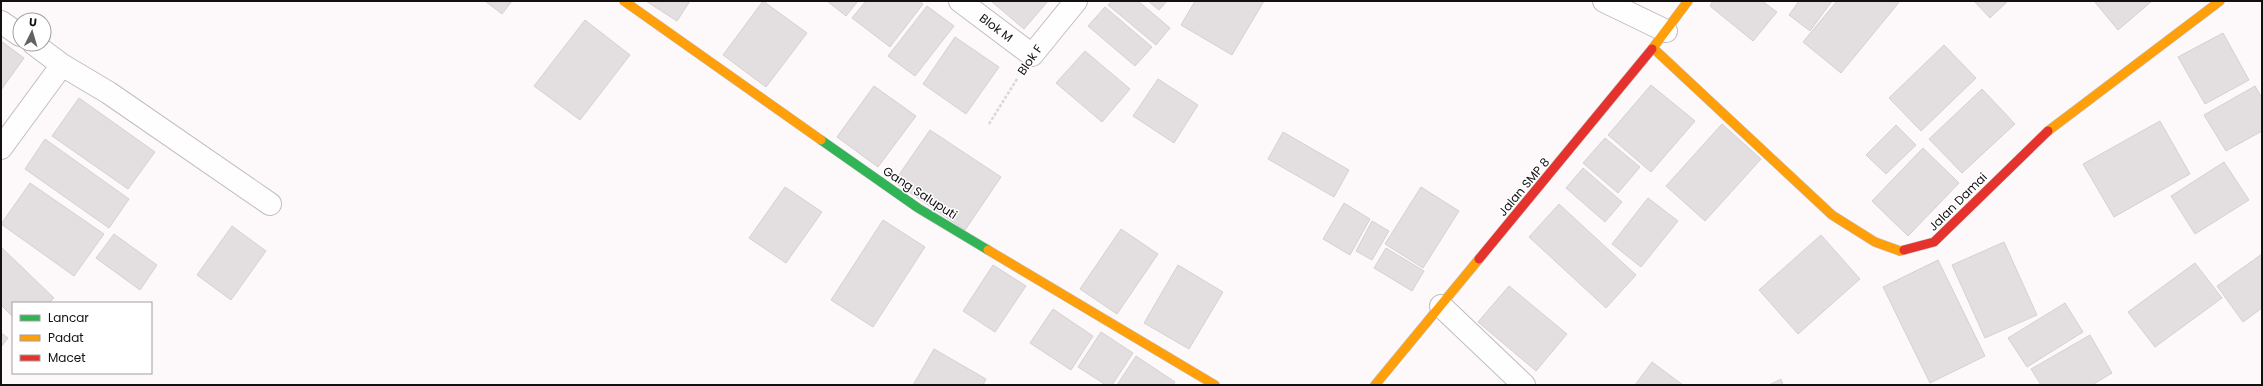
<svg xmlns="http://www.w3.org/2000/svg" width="2263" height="386" font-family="Poppins,sans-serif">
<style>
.building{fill:#e3dfe0;stroke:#d5d1d2}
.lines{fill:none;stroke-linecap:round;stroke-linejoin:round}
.street-casing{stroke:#c2bebf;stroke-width:24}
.fast-casing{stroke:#c2bebf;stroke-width:10}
.slow-casing{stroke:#c2bebf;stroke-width:10}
.jam-casing{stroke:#c2bebf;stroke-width:10}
.path{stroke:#d8d8d8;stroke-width:2.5;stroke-dasharray:3 2;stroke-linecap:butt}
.street{stroke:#fffefe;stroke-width:22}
.fast{stroke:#30b455;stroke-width:9}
.slow{stroke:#ff9f0a;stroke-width:9}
.jam{stroke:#e5322d;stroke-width:9}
.labels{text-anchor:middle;stroke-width:3;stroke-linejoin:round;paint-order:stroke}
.street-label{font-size:12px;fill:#121010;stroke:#fff}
</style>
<rect width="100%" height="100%" fill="#fdf8f9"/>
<path class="building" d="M485 1H512L502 14Z
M646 1H690L677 21Z
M763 1 807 33 766 87 723 55Z
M827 1H858L846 16Z
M866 1H919L923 4 890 47 852 18Z
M991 1H1048L1024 29Z
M1112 1H1138L1170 28 1156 45 1108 5Z
M1148 1H1167L1159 10Z
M1195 1H1264L1232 55 1181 25Z
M1713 1H1762L1777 12 1753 41 1710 6Z
M1799 1H1832L1810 31 1789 15Z
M1837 1H1900L1841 73 1803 42Z
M1974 1H2008L1990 18Z
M2094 1H2152L2118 30Z
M927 6 954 26 915 76 888 56Z
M1105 7 1152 47 1135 66 1088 26Z
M585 20 630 55 580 120 534 86Z
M2223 33 2249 80 2205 104 2178 57Z
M955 37 999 67 966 114 923 84Z
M1 41 24 58 1 90Z
M1944 45 1976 78 1921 131 1889 98Z
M1085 51 1130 89 1102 122 1056 83Z
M1158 79 1198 105 1174 143 1133 116Z
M1651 85 1695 121 1651 172 1608 135Z
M874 86 916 116 878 167 837 137Z
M2255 86 2262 98V131L2226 151 2204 115Z
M1982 89 2015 124 1962 173 1929 139Z
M79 98 155 152 128 189 52 136Z
M2160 121 2190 174 2114 217 2083 164Z
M1722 124 1761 159 1705 221 1666 186Z
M1896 125 1916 145 1886 174 1866 155Z
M930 130 1001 177 965 230 894 182Z
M1283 132 1349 170 1334 197 1268 159Z
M1605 138 1640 167 1618 193 1583 163Z
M45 139 129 199 109 228 25 169Z
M1923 148 1959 183 1908 236 1872 201Z
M2224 162 2249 200 2195 234 2171 196Z
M1583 168 1622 202 1605 222 1566 188Z
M30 183 104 234 74 276 1 224Z
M785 187 822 212 786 263 749 238Z
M1421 187 1459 211 1423 268 1385 244Z
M1648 198 1678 221 1641 267 1612 244Z
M1344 203 1370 219 1350 255 1323 239Z
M1559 204 1636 275 1606 308 1529 237Z
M883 220 925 247 873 327 831 300Z
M1372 221 1389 231 1372 260 1356 251Z
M232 226 266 251 231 300 197 275Z
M1121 229 1158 254 1117 314 1080 289Z
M114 234 157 265 140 290 96 258Z
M1821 235 1860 279 1798 334 1759 290Z
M2004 242 2037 315 1985 338 1952 265Z
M1 247 54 298 49 303H13V317L1 305Z
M1386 248 1424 271 1412 291 1374 268Z
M2262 254V308L2243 322 2217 286Z
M1938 260 1985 356 1930 383 1883 287Z
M2195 263 2222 298 2155 347 2128 312Z
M993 265 1026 286 995 332 963 311Z
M1178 265 1223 292 1189 349 1144 323Z
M1509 286 1567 334 1536 371 1478 322Z
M2065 303 2083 332 2027 367 2008 338Z
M1053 309 1093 336 1071 370 1030 343Z
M1101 332 1133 353 1112 385H1106L1078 367Z
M1 333 8 338 1 347Z
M2090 335 2112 373 2092 385H2041L2031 369Z
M934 349 986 379 983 385H913Z
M1136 356 1175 382 1173 385H1117Z
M1652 362 1683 385H1635Z
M1781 379 1783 385H1769Z"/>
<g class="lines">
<g class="street-casing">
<path id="street" d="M960 1 1032 55 1076 1
M1604 1 1666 31
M1 22 20 35
M62 65 109 93 270 204
M1 148 62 65 34 44
M1441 306 1524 385"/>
</g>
<g class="fast-casing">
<path id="fast" d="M821 140 918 208 988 250"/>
</g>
<g class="slow-casing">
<path id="slow" d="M624 1 821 140
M1653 48 1832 215 1875 242 1900 251 1904 250
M1652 49 1688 1
M2048 131 2220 1
M988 250 1215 385
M1375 385 1479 259"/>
</g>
<g class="jam-casing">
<path id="jam" d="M1904 250 1934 242 2048 131
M1479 259 1652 49"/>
</g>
<path class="path" d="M989 124 1017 79"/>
<use href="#street" class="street"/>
<use href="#fast" class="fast"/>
<use href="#slow" class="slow"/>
<use href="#jam" class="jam"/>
</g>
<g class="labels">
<g class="street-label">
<text transform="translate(996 28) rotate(37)" y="4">Blok M</text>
<text transform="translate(1030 60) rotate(-55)" y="4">Blok F</text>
<text transform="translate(1524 187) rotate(-50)" y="4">Jalan SMP 8</text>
<text transform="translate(920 193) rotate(33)" y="4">Gang Saluputi</text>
<text transform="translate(1958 202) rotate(-45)" y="4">Jalan Damai</text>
</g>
</g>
<rect width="2263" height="386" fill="none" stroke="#121010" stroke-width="4"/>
<rect x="12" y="302" width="140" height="72" fill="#ffffff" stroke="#a09f9f"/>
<rect x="20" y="315" width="20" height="6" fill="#30b455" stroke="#a09f9f"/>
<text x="48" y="322" font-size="12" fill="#121010">Lancar</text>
<rect x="20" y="335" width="20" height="6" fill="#ff9f0a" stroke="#a09f9f"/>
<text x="48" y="342" font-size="12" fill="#121010">Padat</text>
<rect x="20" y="355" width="20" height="6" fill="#e5322d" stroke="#a09f9f"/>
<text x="48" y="362" font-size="12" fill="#121010">Macet</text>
<g transform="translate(32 32) rotate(5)"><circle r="19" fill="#ffffff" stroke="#a09f9f"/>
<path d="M0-3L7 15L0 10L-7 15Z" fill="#646162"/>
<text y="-6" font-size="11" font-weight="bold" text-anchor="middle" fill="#121010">U</text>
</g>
</svg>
